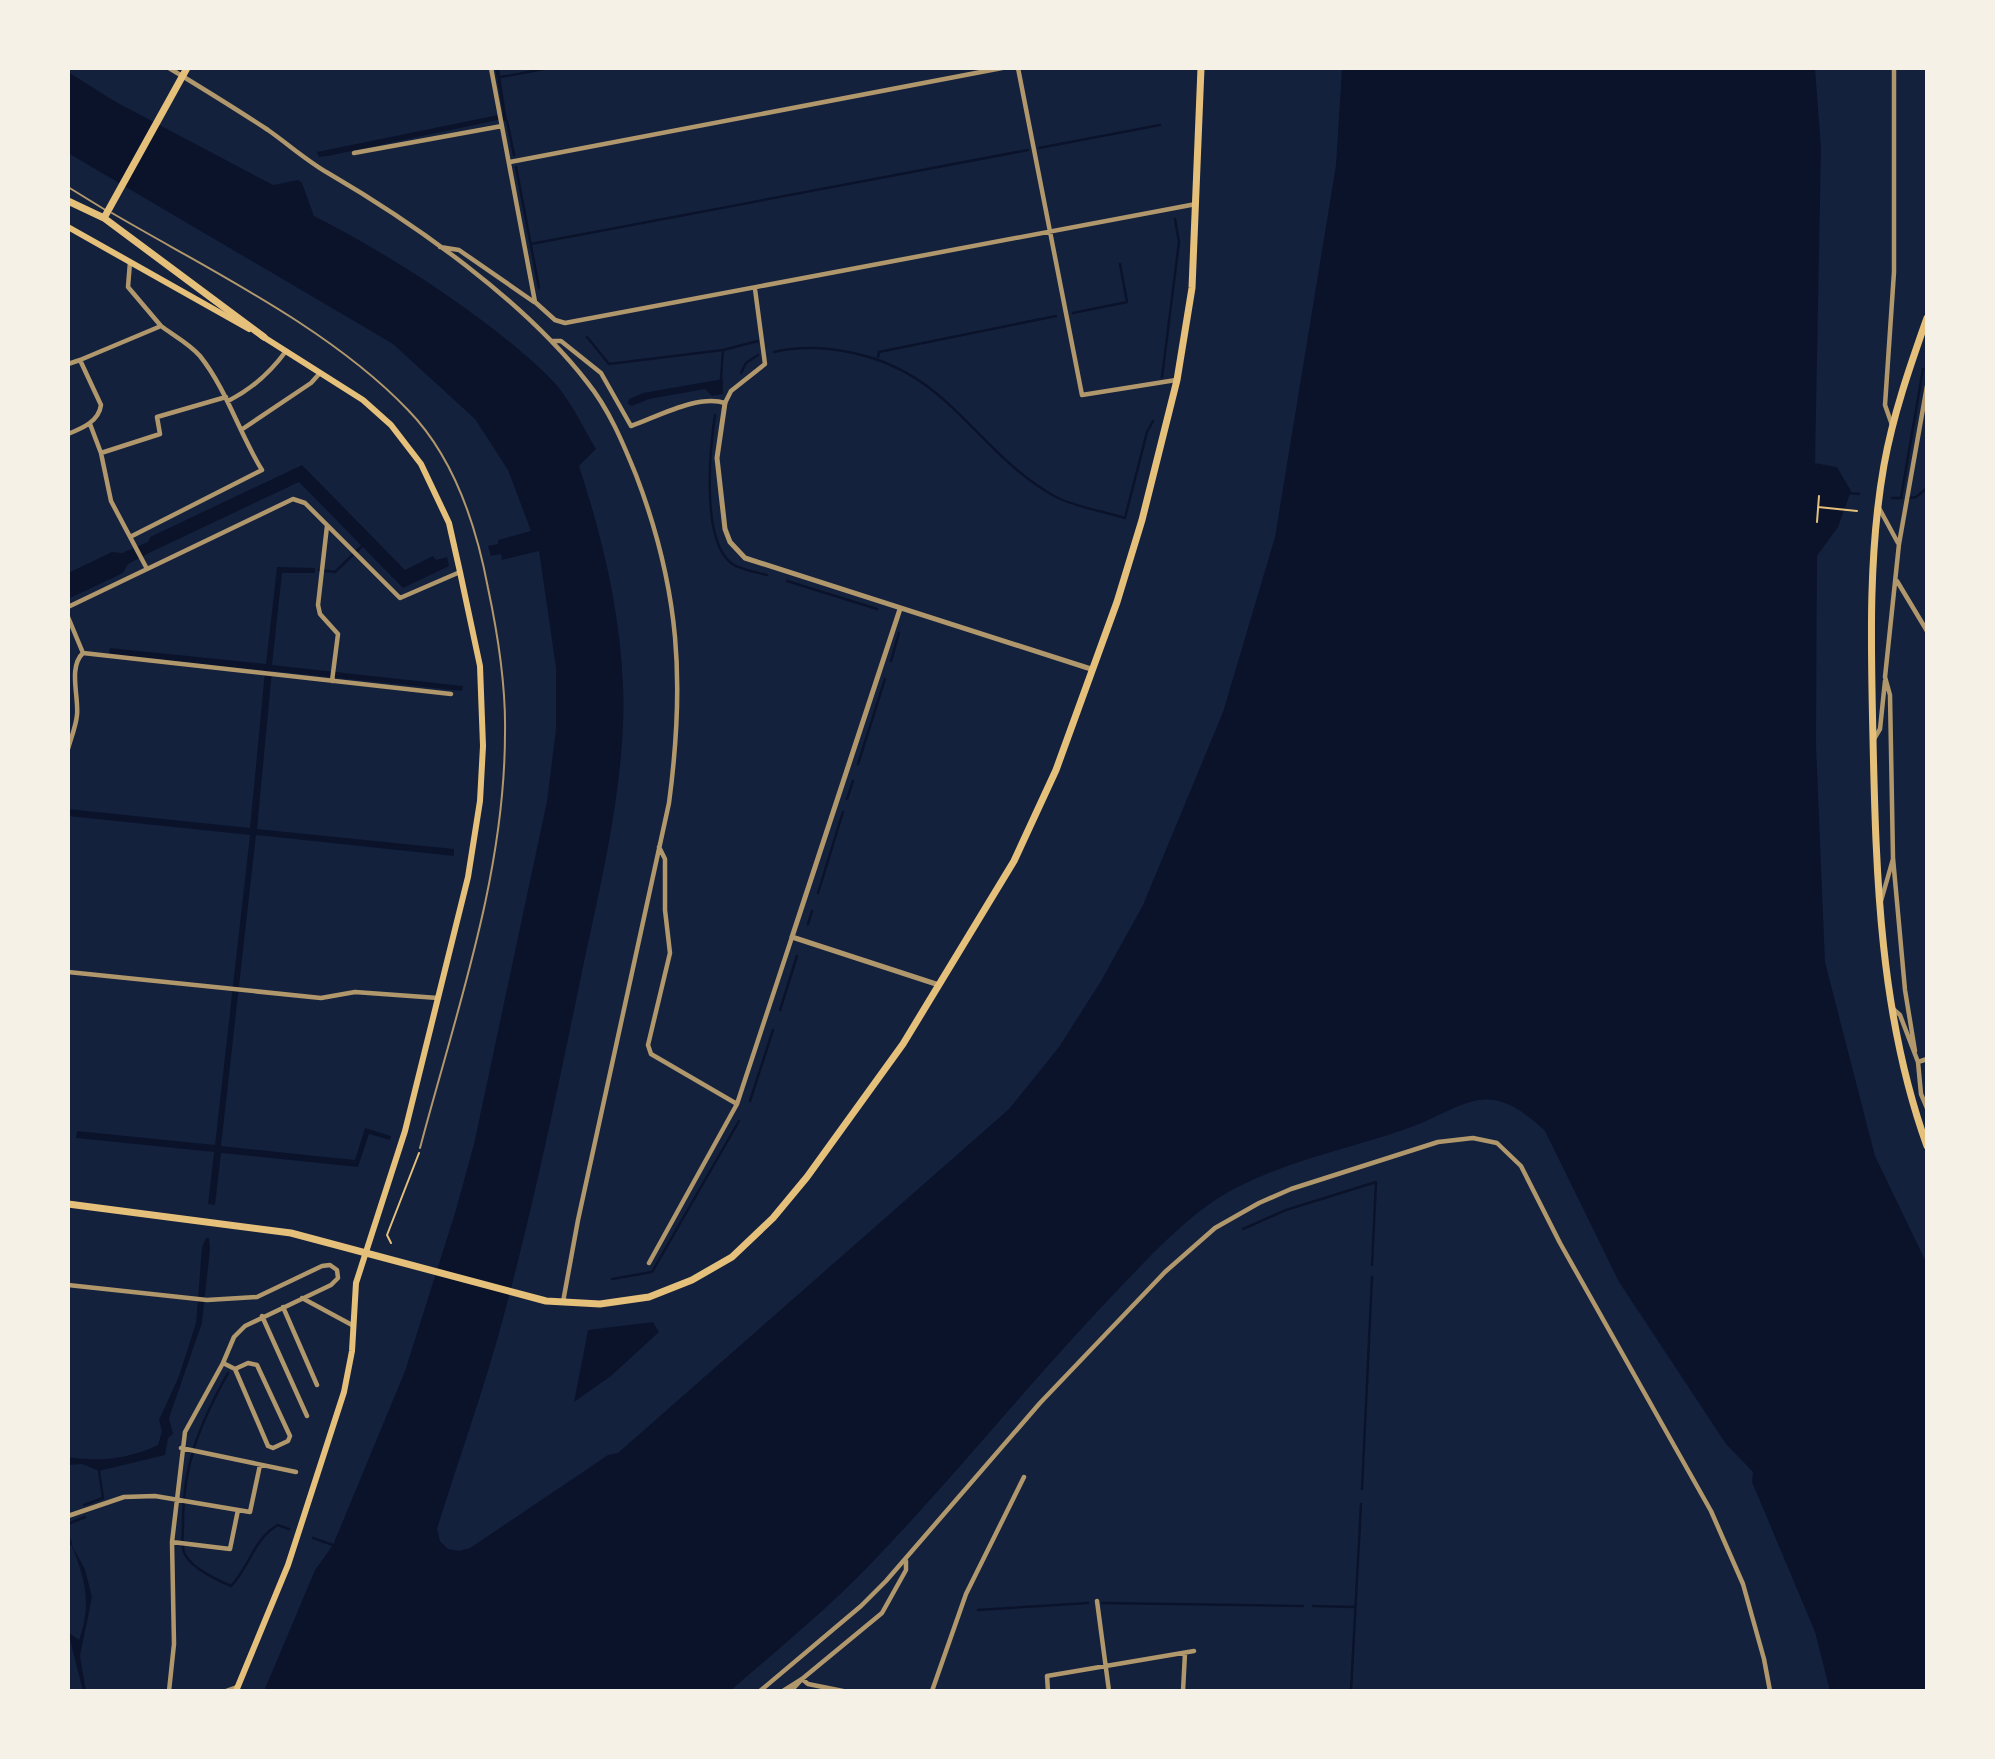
<svg xmlns="http://www.w3.org/2000/svg" width="1995" height="1759" font-family="Cabin,sans-serif">
<style>
.water{fill:#0b132b}
.lines{fill:none;stroke-linecap:round;stroke-linejoin:round}
.stream{stroke:#0b132b;stroke-width:2.5}
.path{stroke:#e5c07b;stroke-width:2}
.service{stroke:#b1986c;stroke-width:2}
.minor{stroke:#b1986c;stroke-width:4.5}
.tertiary{stroke:#b1986c;stroke-width:5}
.secondary{stroke:#e5c07b;stroke-width:6}
.primary{stroke:#e5c07b;stroke-width:7}
</style>
<rect width="100%" height="100%" fill="#14213d"/>
<path class="water" d="M495 68H499L507 121 498 120 328 156 319 157 317 152 503 114Z
M1342 68H1815L1821 148 1815 463 1837 467 1851 491 1838 527 1817 556 1816 744 1825 962 1875 1156 1927 1264V1691H1830L1815 1632 1752 1482 1753 1472 1726 1444 1619 1282 1545 1131C1484 1073 1466 1109 1403 1130 1342 1151 1276 1163 1220 1197 1179 1223 1145 1262 1111 1297 1032 1380 961 1469 882 1552 835 1603 782 1646 730 1691H264L315 1570 333 1545 405 1371 455 1213 474 1144 547 801 556 729V668L539 551 502 560 501 554 491 556 488 546 498 544V540L531 531 508 470 475 419 393 344 68 153V72L116 102 273 185 298 180 302 183 314 216C388 253 494 321 553 381 570 399 583 427 596 449L579 466C602 536 620 610 623 685 627 776 602 878 583 967 559 1083 535 1200 504 1315 485 1387 459 1458 437 1529L440 1541 448 1549 459 1551 470 1548 608 1455 618 1453 1009 1109 1059 1047 1101 981 1143 905 1223 712 1275 537 1336 165Z
M723 379V394L712 396 705 389 649 399 632 406 628 404 629 399 643 393Z
M302 465 405 570 433 556 436 560 447 557 449 566 403 588 299 482 151 552 128 564 123 573 68 599V573L112 552 122 553 148 542 150 537Z
M277 567 315 568V573H282L272 665 463 686 462 691 272 671 257 829 454 849V856L256 835 221 1146 355 1160 365 1128 391 1136 390 1140 369 1134 358 1167 221 1153 215 1205 208 1204 214 1152 76 1138 77 1131 215 1145 250 835 68 816V809L250 828 265 671 109 654 110 648 266 664Z
M206 1238H209L210 1249 202 1323 169 1418 173 1434 168 1438 165 1455 99 1471 82 1464 68 1465V1457C101 1462 128 1459 158 1445L162 1431 159 1420 179 1376 196 1323 202 1247Z
M653 1322 659 1332 611 1376 574 1402 588 1330Z
M71 1544 85 1569 92 1597 80 1656 86 1691H83L68 1632 79 1640C92 1604 85 1578 71 1544Z"/>
<g class="lines">
<path class="stream" d="M501 77 549 68
M507 121 514 155
M1039 148 1160 125
M516 167 539 288
M531 244 1028 150
M1073 313 1127 302 1120 264
M587 337 609 364 723 350
M774 352C800 346 826 347 853 353 950 373 976 452 1054 496 1074 507 1103 511 1125 518L1147 432 1153 421
M878 357 879 352 1056 316
M741 373 746 363 758 355
M1162 377 1179 242 1175 219
M721 379 723 350 758 341
M715 415C710 449 701 539 731 563 740 570 756 572 767 575
M1849 493 1859 494
M1892 498H1902
M1901 498 1923 369
M1909 498 1916 497 1927 488
M319 570 335 572 362 546
M787 581 877 609
M891 661 899 633
M858 764 885 679
M847 799 853 781
M818 893 843 812
M808 924 812 911
M780 1010 797 956
M750 1101 773 1030
M1243 1229 1286 1210 1376 1182 1372 1265
M612 1279 652 1272 739 1121
M228 1373C200 1423 182 1467 183 1525 183 1533 181 1545 184 1552 189 1567 217 1580 231 1586 249 1568 254 1538 278 1525L289 1529
M1362 1489 1372 1277
M84 1505 103 1498 99 1471
M68 1524 85 1517
M68 1535 71 1544
M313 1538 333 1545
M1102 1603 1303 1606
M1313 1606 1355 1607
M978 1610 1088 1603
M1351 1691 1361 1504"/>
<path class="path" d="M1818 507 1857 511
M1817 522 1819 496
M391 1243 387 1235 419 1153"/>
<path class="service" d="M68 187 107 211
M112 213C209 270 330 328 408 410 454 457 476 524 488 588 498 635 506 684 505 733 505 875 456 1012 420 1148"/>
<path class="minor" d="M169 68C202 88 236 109 268 130 288 144 307 161 328 173 417 225 523 300 587 382 609 409 623 443 636 475 680 590 685 683 669 803L578 1220 563 1302
M491 68 535 302 555 320 565 323 1196 204
M1018 68 1082 395 1176 380
M354 153 502 126
M510 162 1002 68
M440 247 459 250 534 302
M553 341H561L601 373 631 426C657 417 698 394 725 403L731 391 765 364 755 289
M68 364 80 360
M228 401C252 389 270 373 286 351
M90 424 101 453 111 501 146 567
M1892 425 1885 405 1894 272V68
M241 430 311 383 320 373
M68 434C83 428 99 421 101 405L80 360 161 326 128 287 130 262
M101 453 160 434 157 417 226 397
M1879 508 1898 543
M327 526 318 605 320 614 338 634 332 681
M130 537 262 470C239 433 227 390 200 356 190 344 173 335 161 326
M1897 581 1927 631
M68 607 293 499 305 503 400 598 460 572
M68 617 83 653
M83 653 451 694
M1874 739 1880 729 1885 681
M68 749C71 738 76 726 77 715 79 697 68 667 83 653
M659 847 665 859V910L670 953 648 1045 651 1054 737 1104
M1881 901 1893 859
M68 972 321 998 355 992 438 998
M1892 1008 1900 1015 1918 1062 1927 1059
M1915 1051 1905 990 1893 858 1890 695 1885 677 1899 544 1927 386
M1918 1062 1921 1094 1927 1108
M649 1263 737 1104 792 937
M68 1285 207 1300 257 1297 322 1266 330 1265 337 1270 338 1278 331 1285 245 1326 234 1337 223 1363 185 1432 172 1542 174 1644 169 1691
M302 1298 352 1325
M283 1307 317 1385
M262 1316 307 1416
M223 1363 235 1369 248 1363 257 1365 290 1436 288 1441 273 1448 268 1446 235 1369
M181 1448 296 1472
M68 1516 124 1497 155 1496 250 1512 260 1465
M172 1542 230 1549 238 1510
M1097 1601 1109 1691
M226 1691 237 1687
M760 1691 861 1606 886 1581 1040 1403 1165 1272 1215 1228 1259 1203 1291 1189 1438 1142 1473 1138 1497 1143 1521 1166 1560 1243 1711 1511 1743 1584 1764 1659 1770 1691
M783 1691 802 1679 882 1613 906 1570V1561
M791 1691 802 1679 808 1684 843 1691
M932 1691 966 1594 1024 1477
M1048 1691 1047 1676 1194 1651
M1183 1691 1185 1653"/>
<path class="tertiary" d="M725 403 717 458 725 529 730 542 745 558 1091 669
M900 609 792 937 939 985"/>
<path class="secondary" d="M68 227 249 329
M236 1691 288 1565 344 1392 352 1351 356 1283 405 1131 468 877 480 801 483 746 480 666 460 572 449 523 421 464 391 425 363 400 262 336"/>
<path class="primary" d="M68 201 104 218 264 337
M104 218 187 68
M1927 318C1910 366 1893 415 1884 465 1868 555 1871 648 1873 739 1876 877 1880 1016 1927 1146
M68 1204 291 1233 546 1301 600 1304 649 1297 692 1280 732 1257 773 1218 807 1177 903 1044 1014 861 1056 770 1117 602 1142 520 1177 380 1192 288 1201 68"/>
</g>
<rect width="1995" height="1759" fill="none" stroke="#f6f1e7" stroke-width="140"/>
</svg>
